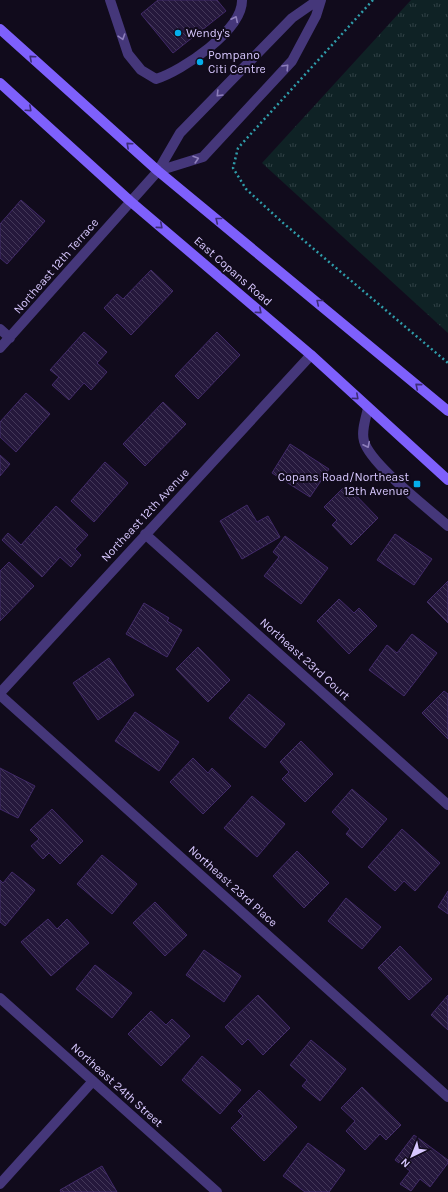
<svg xmlns="http://www.w3.org/2000/svg" width="448" height="1192" font-family="Karla,sans-serif">
<style>
.grass{fill:url(#grass-tufts)}
.building{fill:url(#building-back-hatch);stroke:#412a68}
.lines{fill:none;stroke-linecap:round;stroke-linejoin:round}
.path{stroke:#2f9daa;stroke-width:2.5;stroke-dasharray:2 3;stroke-linecap:butt}
.service{stroke:#45377a;stroke-width:10}
.minor{stroke:#45377a;stroke-width:10}
.secondary{stroke:#7e60fc;stroke-width:10}
.oneway{stroke:#8e7fbc}
.oneway2{stroke:#3d2d76}
.poi-dot{fill:#05aeec;stroke:#110b1c;stroke-width:1.5}
.labels{text-anchor:middle;stroke-width:4;stroke-linejoin:round;paint-order:stroke}
.poi-label{font-size:12px;fill:#d7c7fe;stroke:#110b1c;text-anchor:start}
.street-label{font-size:12px;fill:#d7c7fe;stroke:#110b1c}
</style>
<defs>
<pattern id="grass-tufts" width="24" height="20" patternUnits="userSpaceOnUse"><rect width="24" height="20" fill="#0f2225"/><path d="M3 7l-1-3M5 7V3M7 7l1-3M15 17l-1-3M17 17v-4M19 17l1-3" fill="none" stroke="#314146"/></pattern>
<pattern id="building-back-hatch" width="6" height="6" patternUnits="userSpaceOnUse"><rect width="6" height="6" fill="#25183c"/><path d="M-1 5l2 2M0 0l6 6M5-1l2 2" fill="none" stroke="#443859"/></pattern>
</defs>
<rect width="100%" height="100%" fill="#110b1c"/>
<path class="grass" d="M411 0H448V333L262 163Z"/>
<path class="building" d="M158 0H217L226 11 173 53 141 14Z
M21 200 45 221 7 264 0 258V224Z
M151 270 173 291 131 335 104 308 117 294 123 299Z
M84 332 107 352 97 363 107 372 91 390 84 383 69 400 52 385 59 377 50 370Z
M217 332 240 355 198 399 175 376Z
M26 393 50 414 16 452 0 437V422Z
M163 402 186 424 145 466 123 444Z
M290 444 329 469 310 497 272 473Z
M0 455 10 464 0 476Z
M105 462 128 483 94 522 71 501Z
M346 485 378 518 351 545 332 525 337 520 324 507Z
M247 505 257 522 268 516 280 537 242 559 220 521Z
M56 506 88 535 75 549 81 555 71 567 60 557 42 577 2 540 8 533 21 545Z
M395 534 432 559 414 585 377 560Z
M285 536 328 568 301 604 264 576 279 557 273 552Z
M9 562 34 586 0 621V571Z
M448 581V623L427 602Z
M339 599 354 613 359 608 377 626 349 654 317 621Z
M144 603 169 618 167 621 182 630 167 657 126 634Z
M412 634 437 653 404 696 369 670 387 645 397 653Z
M198 647 230 680 208 702 176 669Z
M109 658 134 695 98 720 73 683Z
M444 691 448 694V739L422 713Z
M249 694 285 724 265 748 229 718Z
M135 712 179 742 159 771 115 741Z
M301 741 333 774 305 802 282 779 289 772 280 762Z
M193 758 208 773 212 768 231 786 203 814 170 782Z
M0 768 35 786 18 818 0 809Z
M352 789 387 819 362 848 346 834 350 829 332 812Z
M252 796 285 824 257 857 224 828Z
M52 809 83 841 60 864 49 853 43 859 31 846 39 839 30 830Z
M402 829 440 863 415 891 404 881 395 891 368 867Z
M297 851 329 883 304 908 273 876Z
M102 855 137 884 112 914 77 884Z
M12 872 35 890 5 926 0 922V880L3 883Z
M448 891V914L438 907Z
M346 898 381 927 362 949 328 921Z
M155 902 187 935 165 956 133 923Z
M48 919 57 929 67 919 89 943 51 976 21 942Z
M400 946 432 979 409 1000 378 968Z
M204 950 241 976 224 1002 186 975Z
M95 965 132 993 112 1018 76 989Z
M258 995 290 1028 263 1055 248 1039 242 1045 225 1027Z
M448 995V1030L431 1015Z
M151 1011 166 1025 172 1019 190 1036 161 1066 128 1034Z
M311 1040 346 1069 320 1101 302 1086 307 1080 290 1065Z
M202 1056 241 1090 220 1114 182 1080Z
M362 1087 401 1125 386 1140 380 1134 365 1150 346 1131 355 1121 341 1108Z
M259 1090 297 1127 264 1161 231 1128 243 1116 238 1111Z
M414 1135 448 1160V1163L430 1187 420 1179 411 1191 400 1184 410 1171 395 1160Z
M308 1143 345 1170 329 1192H305L283 1176Z
M102 1166 117 1192H61L60 1190Z"/>
<g class="lines">
<path class="path" d="M373 0 238 148 233 168 246 189 282 222 448 363"/>
<path class="service" d="M110 0 128 54 141 70 156 79C182 71 243 30 242 0
M368 408C366 418 361 431 364 441 370 464 429 509 448 526"/>
<path class="minor" d="M158 171 203 157 292 61 316 16 321 0
M0 329 10 338
M0 348 158 171 180 133 292 18 318 0
M145 534 448 805
M0 693 311 355
M0 695 448 1097
M0 998 217 1192
M0 1184 93 1081"/>
<path class="secondary" d="M0 29 158 171 448 411
M0 83 130 201 311 355 448 480"/>
</g>
<defs><path id="oneway-chevron" d="M-2-3.5L2.5 0L-2 3.5" fill="none" stroke-width="1.6" stroke-linecap="round" stroke-linejoin="round"/></defs>
<g class="oneway">
<use href="#oneway-chevron" transform="translate(235 19) rotate(-64)"/>
<use href="#oneway-chevron" transform="translate(122 37) rotate(72)"/>
<use href="#oneway-chevron" transform="translate(286 67) rotate(-47)"/>
<use href="#oneway-chevron" transform="translate(219 94) rotate(134)"/>
<use href="#oneway-chevron" transform="translate(196 159) rotate(-17)"/>
<use href="#oneway-chevron" transform="translate(367 445) rotate(64)"/>
</g>
<g class="oneway2">
<use href="#oneway-chevron" transform="translate(32 58) rotate(-138)"/>
<use href="#oneway-chevron" transform="translate(29 109) rotate(42)"/>
<use href="#oneway-chevron" transform="translate(129 145) rotate(-138)"/>
<use href="#oneway-chevron" transform="translate(218 220) rotate(-141)"/>
<use href="#oneway-chevron" transform="translate(160 226) rotate(41)"/>
<use href="#oneway-chevron" transform="translate(319 302) rotate(-141)"/>
<use href="#oneway-chevron" transform="translate(259 311) rotate(41)"/>
<use href="#oneway-chevron" transform="translate(418 386) rotate(-140)"/>
<use href="#oneway-chevron" transform="translate(356 397) rotate(42)"/>
</g>
<g class="poi-dot">
<circle cx="178" cy="33" r="4"/>
<circle cx="200" cy="62" r="4"/>
<rect x="413" y="480" width="8" height="8" rx="2"/>
</g>
<g class="labels">
<g class="poi-label">
<text x="186" y="37">Wendy's</text>
<text x="208" y="59">Pompano<tspan x="208" dy="14">Citi Centre</tspan></text>
<text x="409" y="481" text-anchor="end">Copans Road/Northeast<tspan x="409" dy="14">12th Avenue</tspan></text>
</g>
<g class="street-label">
<text transform="translate(56 266) rotate(-49)" y="4">Northeast 12th Terrace</text>
<text transform="translate(233 271) rotate(41)" y="4">East Copans Road</text>
<text transform="translate(145 515) rotate(-47)" y="4">Northeast 12th Avenue</text>
<text transform="translate(305 659) rotate(42)" y="4">Northeast 23rd Court</text>
<text transform="translate(233 886) rotate(42)" y="4">Northeast 23rd Place</text>
<text transform="translate(117 1085) rotate(42)" y="4">Northeast 24th Street</text>
</g>
</g>
<g transform="translate(412 1156) rotate(223)" stroke="#110b1c" stroke-width="3" paint-order="stroke">
<path d="M0-3L7 15L0 10L-7 15Z" fill="#d7c7fe"/>
<text y="-6" font-size="11" font-weight="bold" text-anchor="middle" fill="#d7c7fe">N</text>
</g>
</svg>
